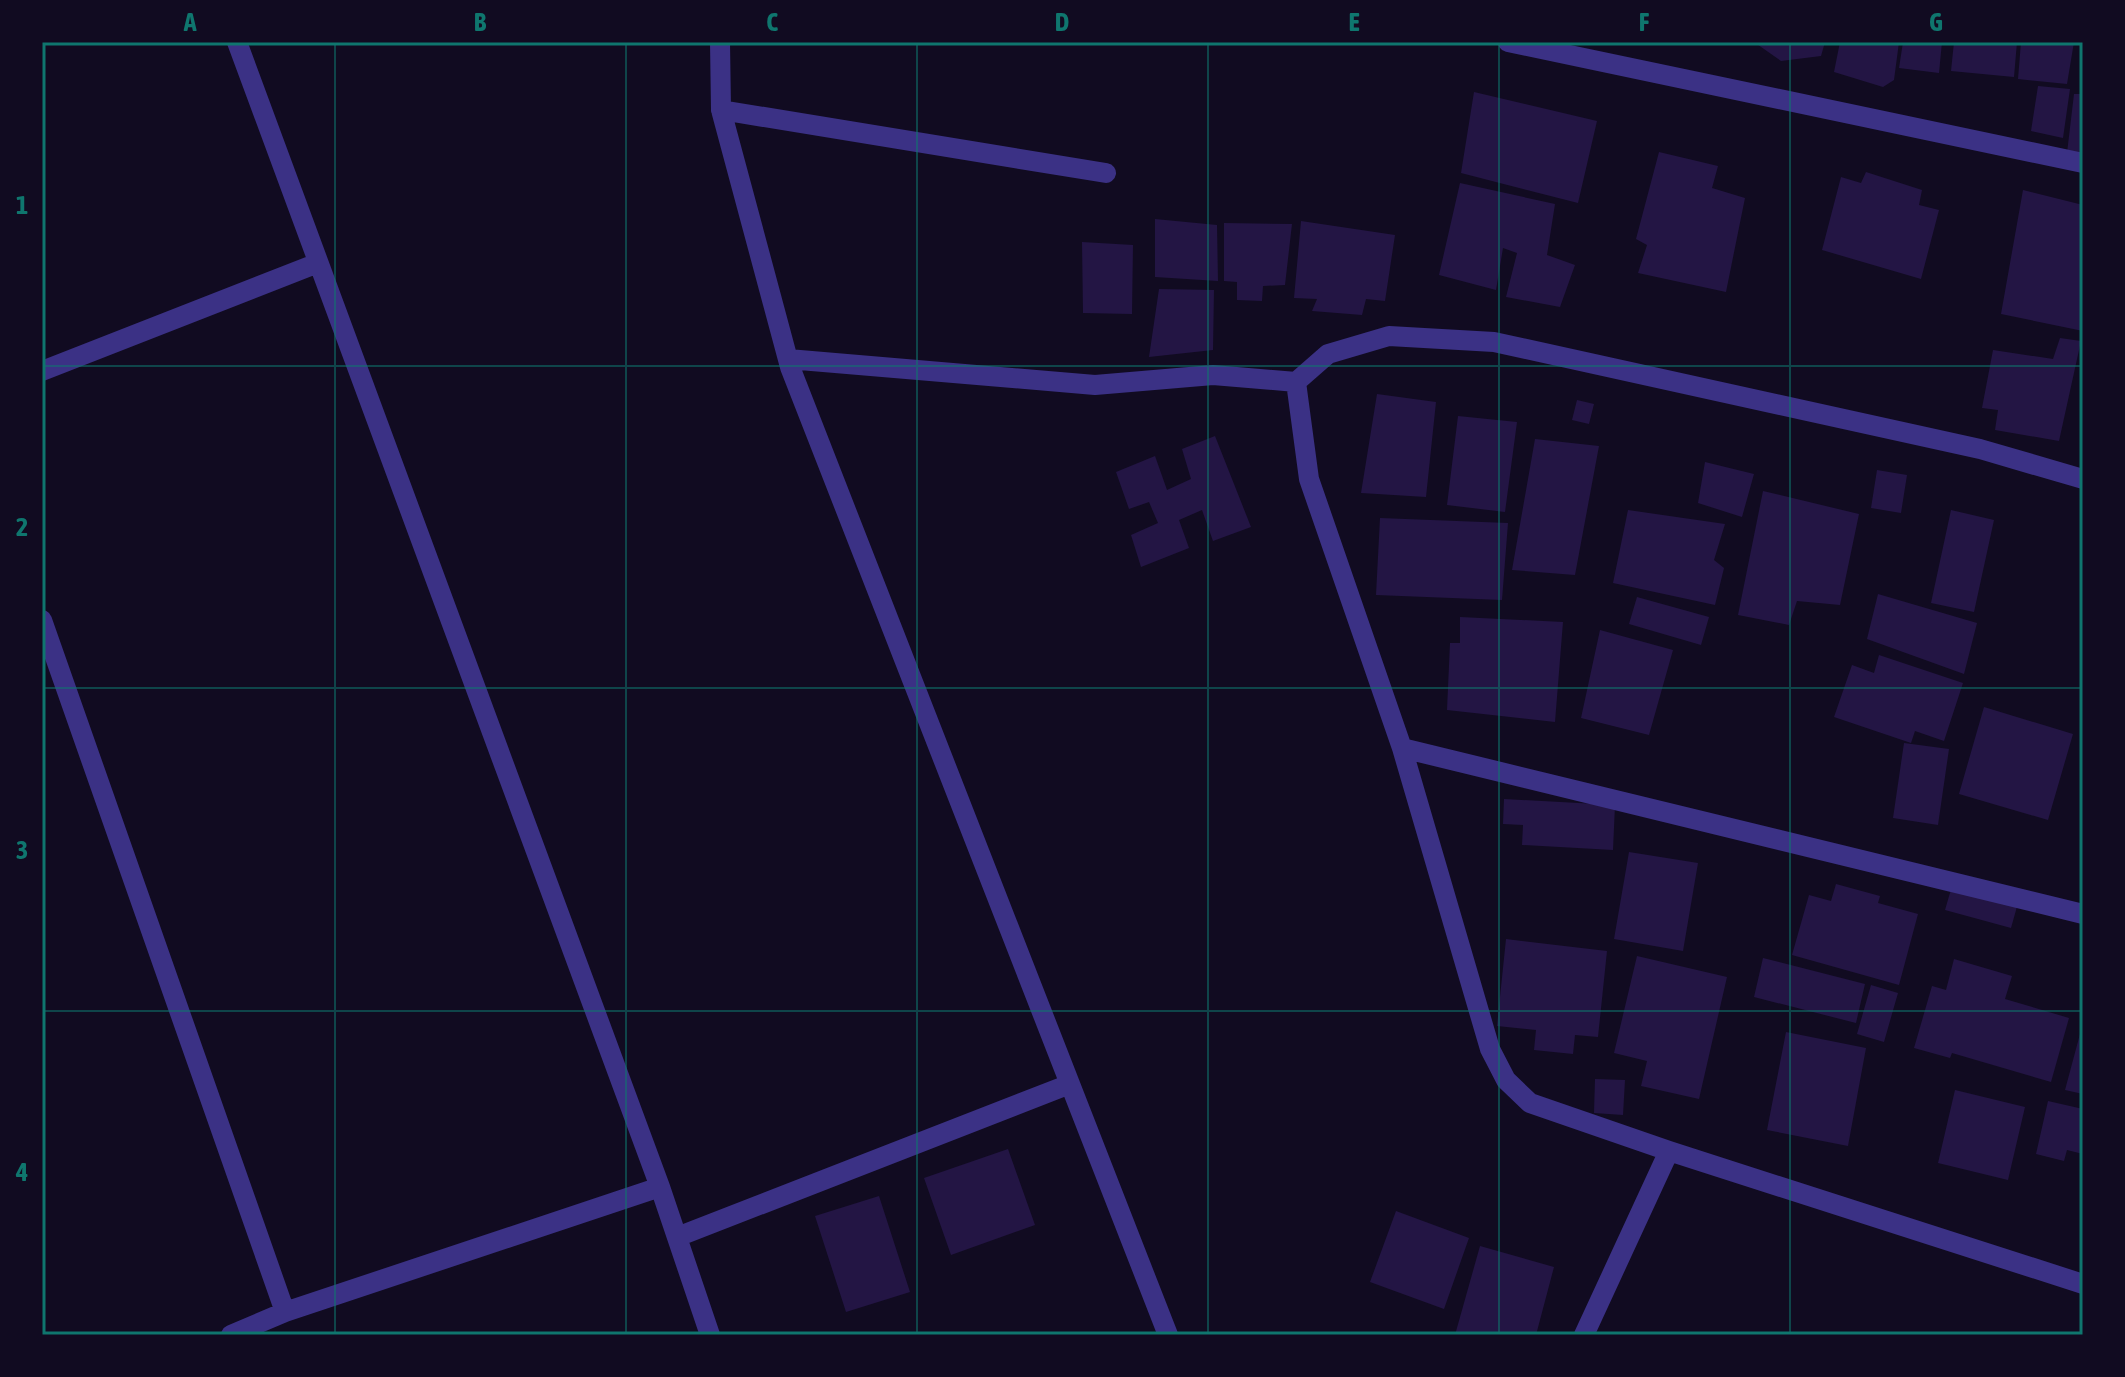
<svg xmlns="http://www.w3.org/2000/svg" width="2125" height="1377" font-family="'Asap Condensed',sans-serif">
<style>
.building{fill:#231544}
.lines{fill:none;stroke-linecap:round;stroke-linejoin:round}
.minor{stroke:#3b3185;stroke-width:20}
.grid{fill:none;stroke:#0f766e;stroke-width:2;stroke-opacity:0.55}
.neatline{fill:none;stroke:#0f766e;stroke-width:3}
.grid-label{font-size:26px;text-anchor:middle;font-weight:bold;fill:#0f766e}
</style>
<rect width="100%" height="100%" fill="#110b21"/>
<path class="building" d="M1754 42H1825L1821 56 1781 61Z
M1840 42H1899L1894 80 1883 87 1834 72Z
M1903 42H1942L1939 73 1899 68Z
M1954 42H2017L2014 77 1951 71Z
M2021 42H2074L2067 84 2018 79Z
M2038 86 2070 89 2063 138 2031 131Z
M1474 92 1597 121 1578 203 1461 173Z
M2074 94H2083V157L2067 153Z
M1659 152 1718 166 1712 188 1745 198 1726 292 1638 273 1647 245 1636 239Z
M1866 172 1922 190 1919 205 1939 210 1921 279 1822 250 1841 177 1861 183Z
M1460 183 1555 204 1547 255 1575 265 1560 307 1506 297 1517 253 1503 248 1496 290 1439 275Z
M2023 190 2083 205V331L2001 314Z
M1155 219 1217 225 1218 281 1155 277Z
M1301 221 1395 235 1385 301 1366 299 1362 315 1312 311 1317 299 1294 298Z
M1224 223 1292 224 1285 285 1263 286 1262 301 1237 300V282L1224 281Z
M1082 242 1133 245 1132 314 1083 313Z
M1159 289 1214 290 1213 350 1149 357Z
M2060 338 2081 341 2059 441 1995 430 1998 410 1982 408 1993 350 2053 359Z
M1377 394 1436 402 1426 497 1361 493Z
M1577 400 1594 404 1589 424 1572 420Z
M1458 416 1517 422 1505 512 1447 505Z
M1215 436 1251 527 1213 541 1202 510 1179 520 1189 548 1141 567 1131 535 1158 523 1149 502 1129 509 1116 472 1155 456 1167 490 1191 479 1182 449Z
M1535 439 1599 446 1575 575 1512 570Z
M1705 462 1754 474 1742 517 1698 503Z
M1877 470 1907 475 1901 513 1871 508Z
M1763 491 1859 514 1840 605 1797 601 1789 625 1738 615Z
M1628 510 1725 524 1714 560 1724 568 1715 605 1613 583Z
M1951 510 1994 520 1974 612 1931 603Z
M1380 518 1508 523 1502 600 1376 595Z
M1878 594 1977 623 1964 674 1867 639Z
M1637 597 1709 617 1701 645 1629 624Z
M1460 617 1563 622 1555 722 1447 710 1450 643H1460Z
M1600 630 1673 650 1649 735 1581 718Z
M1879 655 1963 683 1944 741 1915 731 1911 743 1834 717 1852 665 1874 673Z
M1984 707 2073 734 2048 820 1959 794Z
M1904 743 1949 749 1938 825 1893 818Z
M1504 799 1615 805 1613 850 1522 845 1523 825 1503 824Z
M1629 852 1698 863 1683 951 1614 939Z
M1836 884 1880 896 1878 903 1918 914 1899 985 1792 955 1809 895 1831 901Z
M1952 886 2018 903 2011 928 1945 910Z
M1506 939 1607 951 1598 1037 1575 1035 1573 1054 1534 1050 1536 1030 1497 1026Z
M1637 956 1727 977 1699 1099 1641 1086 1647 1061 1614 1053Z
M1763 958 1865 984 1856 1023 1754 997Z
M1954 959 2012 976 2005 999 2069 1018 2051 1082 1952 1053 1950 1058 1914 1048 1932 986 1946 990Z
M1871 985 1898 993 1884 1042 1857 1034Z
M1786 1032 1866 1048 1848 1146 1767 1130Z
M2080 1034H2083V1094L2065 1090Z
M1595 1079 1625 1080 1623 1115 1594 1113Z
M1955 1090 2025 1107 2008 1180 1938 1163Z
M2048 1101 2083 1109V1154L2067 1150 2064 1161 2036 1154Z
M1008 1149 1035 1225 951 1255 924 1178Z
M879 1196 910 1292 846 1312 815 1216Z
M1396 1211 1469 1238 1444 1309 1370 1282Z
M1480 1246 1554 1267 1536 1335H1455Z"/>
<g class="lines">
<path class="minor" d="M237 42 660 1187 710 1335
M720 42 721 110 790 367 1168 1335
M1508 42 2083 163
M721 110 1106 173
M788 359 1095 385 1213 375 1296 382
M42 371 318 263
M2083 479 1980 449 1494 342 1389 336 1328 354 1296 382 1309 479 1402 748 1490 1049 1506 1080 1530 1103 1669 1151 2083 1284
M42 620 285 1312
M1402 748 2083 914
M677 1237 1070 1084
M231 1335 285 1312 660 1187
M1584 1335 1669 1151"/>
</g>
<path class="grid" d="M335 42V1335M626 42V1335M917 42V1335M1208 42V1335M1499 42V1335M1790 42V1335M42 366H2083M42 688H2083M42 1011H2083"/>
<rect width="2125" height="1377" fill="none" stroke="#110b21" stroke-width="88"/>
<rect x="44" y="44" width="2037" height="1289" class="neatline"/>
<g class="grid-label">
<text x="190" y="31">A</text>
<text x="480" y="31">B</text>
<text x="772" y="31">C</text>
<text x="1062" y="31">D</text>
<text x="1354" y="31">E</text>
<text x="1644" y="31">F</text>
<text x="1936" y="31">G</text>
<text x="22" y="214">1</text>
<text x="22" y="536">2</text>
<text x="22" y="859">3</text>
<text x="22" y="1181">4</text>
</g>
</svg>
